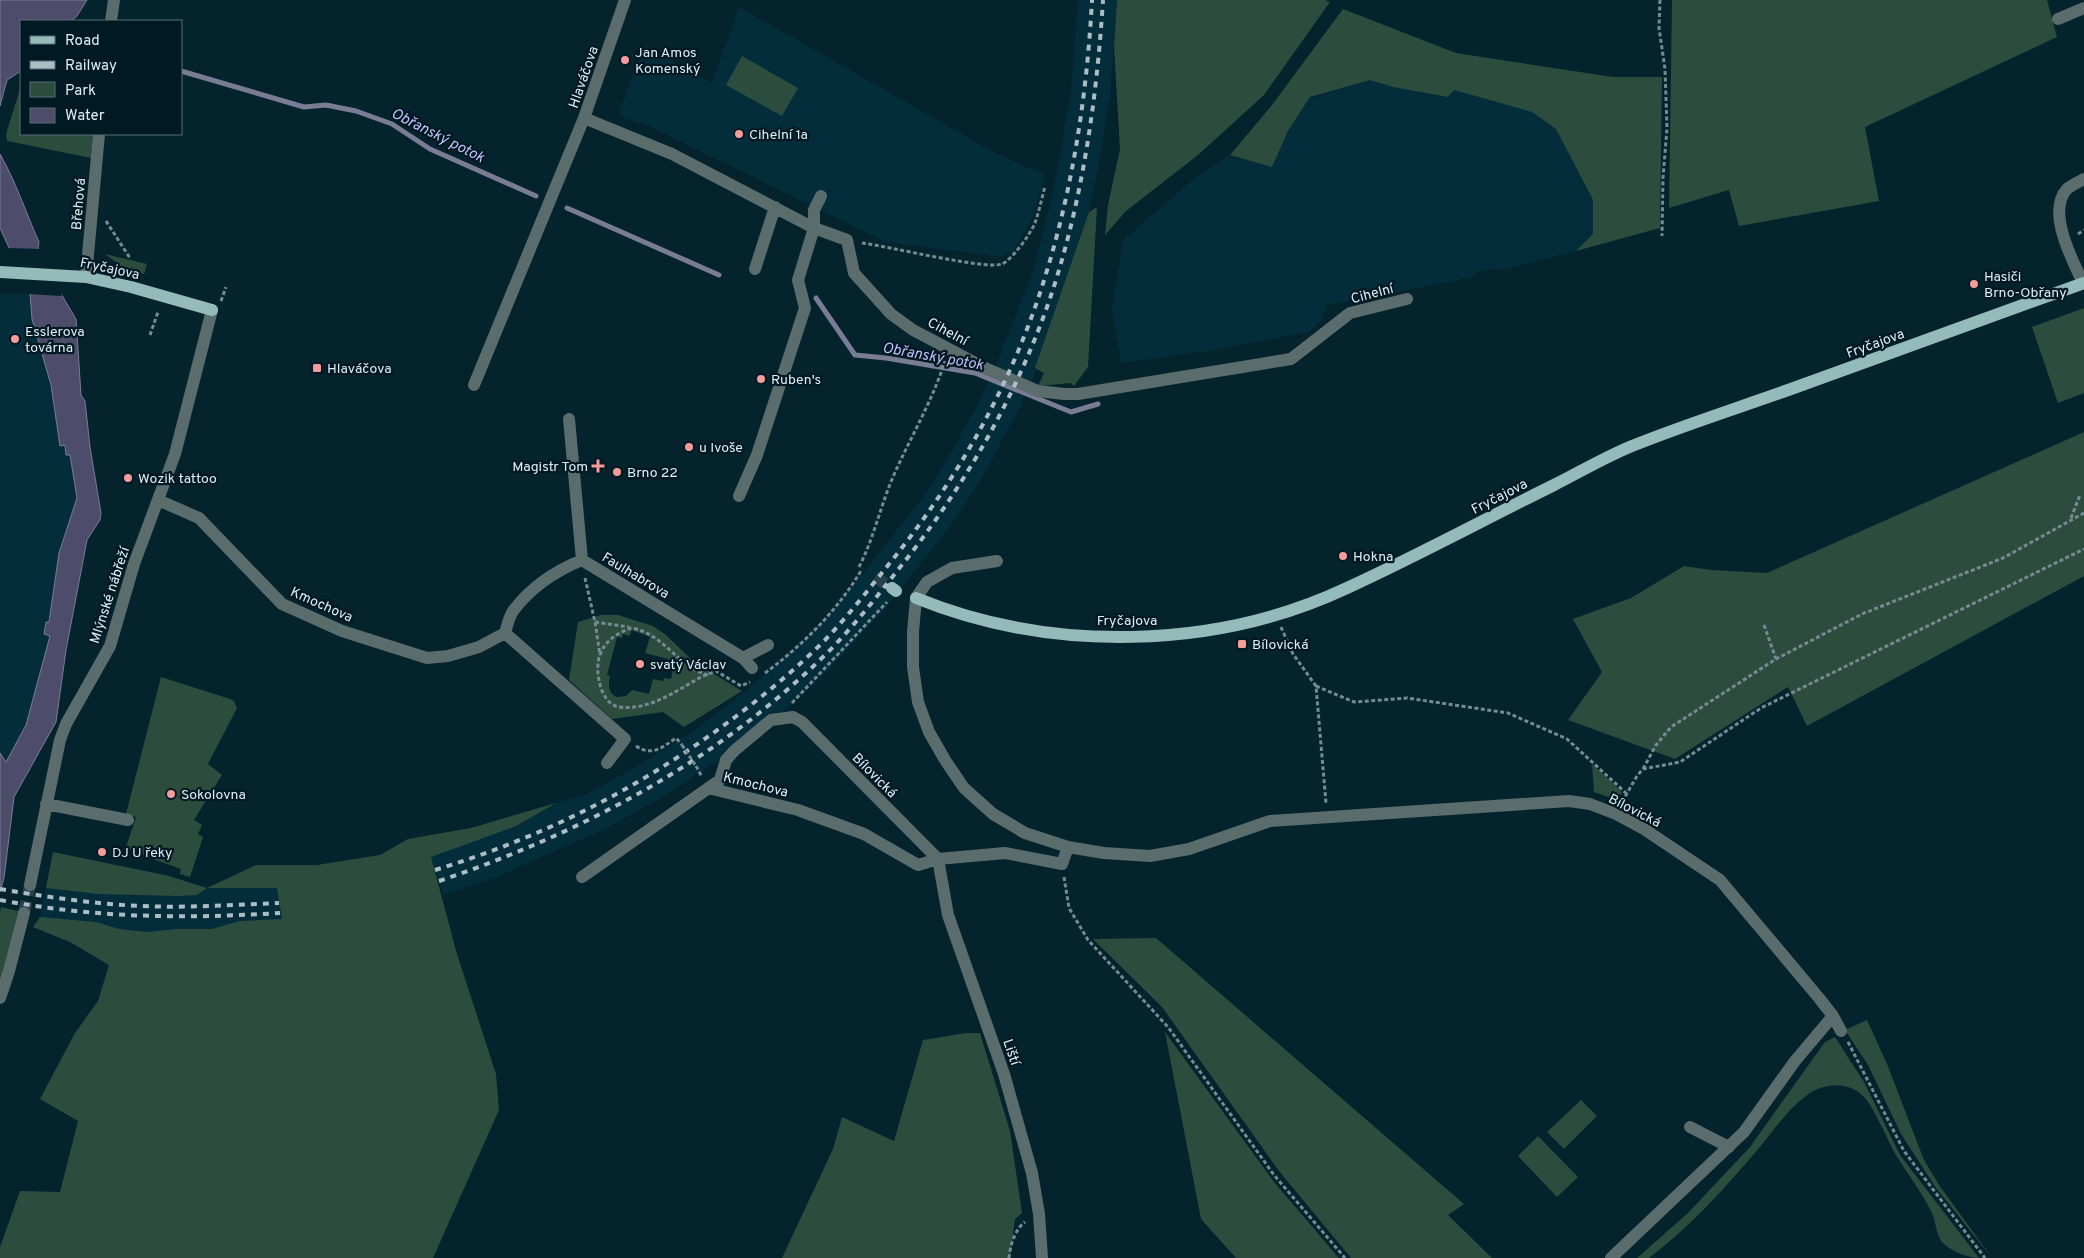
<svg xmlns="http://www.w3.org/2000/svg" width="2084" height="1258" font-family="Overpass,sans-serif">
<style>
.built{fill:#042d3b}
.green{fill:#2c4c3d;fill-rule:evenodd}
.water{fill:#4e4c6b;stroke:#797d94}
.pier{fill:#05232d}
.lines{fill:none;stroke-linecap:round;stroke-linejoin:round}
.stream{stroke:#797d94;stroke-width:5}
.minor-tunnel{stroke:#26414b;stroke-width:12;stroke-dasharray:12 6;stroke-linecap:butt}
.major-tunnel{stroke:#26414b;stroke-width:12;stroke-dasharray:12 6;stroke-linecap:butt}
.path{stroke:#748b94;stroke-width:3;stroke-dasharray:4 2.5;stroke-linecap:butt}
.minor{stroke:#5a6c6c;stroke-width:12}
.major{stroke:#94bbba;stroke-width:12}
.rail{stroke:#abbec6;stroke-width:4;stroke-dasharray:6 6;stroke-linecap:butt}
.path-bridge{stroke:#748b94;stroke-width:3;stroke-dasharray:4 2.5;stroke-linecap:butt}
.poi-dot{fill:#f59b9a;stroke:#001923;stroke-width:2}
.labels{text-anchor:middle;stroke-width:4.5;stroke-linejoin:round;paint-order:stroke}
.poi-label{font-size:14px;fill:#deeef5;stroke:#001923;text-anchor:start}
.street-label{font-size:14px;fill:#deeef5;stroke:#001923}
.water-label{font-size:15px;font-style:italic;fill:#c5c1fb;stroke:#001923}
</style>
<rect width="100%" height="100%" fill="#05232d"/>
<path class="built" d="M1078 0H1117L1110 95 1098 170 1082 240 1037 369 1017 413 980 481 955 520 887 606 822 677 771 722 718 761 664 796 605 829 497 877 443 895 424 836 471 828 587 794 644 762 696 729 746 691 815 629 857 581 923 497 947 460 982 396 1001 353 1032 274 1044 230 1059 162 1071 90Z
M739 7 995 153 1045 175 1034 215 1013 253 1010 252 1002 257 885 242 641 122 640 124 618 115 644 46 712 83Z
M1370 80 1393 87 1448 97 1454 90 1532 112 1556 129 1593 200V234L1576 251 1503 270 1492 268 1479 272 1470 278 1327 305 1321 320 1309 332 1208 351 1121 363 1112 310 1123 240 1196 177 1230 155 1272 167 1288 131 1310 98Z
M0 294H30L32 319 51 385 60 446 65 445 70 454 77 498 59 553 49 623 44 634 50 636 26 725 6 762 0 753Z
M53 852 169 876 207 888H278L282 920 240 921 109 965 70 942 33 927 40 916Z"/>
<path class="green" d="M1117 0H1325L1330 2 1264 95 1198 155 1126 211 1105 235 1108 205 1120 149 1114 47Z
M1672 0H2047L2057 37 1865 127 1879 201 1739 226 1729 190 1669 208Z
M1343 9 1456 53 1613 77H1662L1660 228 1576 251 1593 234V200L1556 129 1532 112 1454 90 1448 97 1393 87 1370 80 1310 97 1288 131 1272 167 1230 155 1272 105Z
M742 56 798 88 782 116 726 85Z
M20 89 21 134H93L91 158 7 141 6 134Z
M1097 207 1088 367 1074 386 1071 383 1038 386 1044 373 1035 368 1089 212Z
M105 254 147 264 144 274 121 266Z
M2084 308V393L2058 403 2032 327Z
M2084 432V576L1807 726 1788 687 1675 759 1568 720 1602 672 1573 619 1631 598 1684 566 1711 570 1767 573Z
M601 615H618L653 626 666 635 693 661 742 691 684 727 663 712 612 719 569 680 578 622ZM632 630 650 637 645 653 668 659V663L674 665 671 679 664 678 663 681 653 679 649 694 632 690 626 696 617 697C608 693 608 685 610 676L607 675 617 637 622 638 623 634 629 636Z
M161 677 230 699 234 701 237 708 208 764 222 775 194 820 202 825 198 834 203 837 190 877 180 874 181 869 153 859 126 847 136 817 126 814Z
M1592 764 1622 792 1617 800 1594 792Z
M556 803 516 826 431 857 457 954 496 1074 499 1110 433 1258H0V1247L20 1191 60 1192 78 1121 40 1099 75 1033 98 1001 109 965 70 942 33 927 40 917 96 922 119 929 147 932 177 929H212L240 921 282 919 277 888H207L197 895 178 896 99 894 46 888 53 852 169 876 207 888 256 865H317L380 855 408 839 471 828Z
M1 907 18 911 0 985V913Z
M1156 938 1464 1204 1448 1215 1492 1258H1351L1279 1171 1162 1007 1093 939Z
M1867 1020 1887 1064 1924 1160 1939 1185 1992 1258 1936 1188 1901 1134 1868 1065 1845 1030Z
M1165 1032 1274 1182 1339 1258H1236L1201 1219Z
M966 1033H980L1010 1131 1022 1213 1015 1219 1010 1258H782L833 1149 842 1117 894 1141 923 1040Z
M1835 1037 1864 1082 1900 1155 1979 1258C1968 1258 1950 1251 1942 1242 1936 1234 1936 1222 1932 1213 1922 1192 1908 1175 1896 1155 1888 1141 1873 1105 1863 1096 1847 1081 1824 1083 1807 1095 1788 1109 1774 1130 1759 1148 1725 1188 1691 1226 1649 1258H1637L1688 1213 1750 1147 1825 1042Z
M1581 1100 1597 1116 1564 1149 1547 1132Z
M1538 1136 1578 1177 1557 1197 1518 1156Z"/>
<path class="water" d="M0 0H87L77 16 71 21H21V71L7 80 0 106Z
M0 154C16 182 26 213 39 242L38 248 57 287 76 319 81 395 85 401 90 447 101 513 100 520 87 540 66 650 56 722 14 797 4 878 0 892V753L6 762 26 725 50 636 44 634 46 622H49L59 553 77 498 70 455H66L65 445 60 446 51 385 32 319 30 294 0 228Z"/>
<path class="pier" d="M7 248 42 249 60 287 62 296 28 294Z"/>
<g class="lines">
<path class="stream" d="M181 71 304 107 326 105 356 111 392 124 430 149 536 196
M567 208 719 275
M816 298 855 355 886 358 975 373 1071 412 1098 404"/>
<path class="minor-tunnel" d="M24 913 30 885"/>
<path class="major-tunnel" d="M875 577 892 588"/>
<path class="path" d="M1660 0 1659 28 1665 69 1667 128 1663 178 1662 236
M106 221 130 258
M2078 234 2084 230
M862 243C887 246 985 270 1002 264 1012 260 1031 233 1035 223 1039 211 1042 198 1045 186
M221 301 226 287
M150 335 158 312
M2071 518 2080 495
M859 567C874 538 880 507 893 477 910 438 932 402 945 361
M585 578 595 622 600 655
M595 622 629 627
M1764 625 1776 659
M1281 627 1293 654 1316 686 1326 803
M765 673C803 645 838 610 862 569
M708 675C678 668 664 633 631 628 618 633 605 640 600 655 594 669 600 704 619 707 649 711 676 691 701 677 706 675 711 673 716 671L741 686 750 682
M1316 686 1354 702 1407 698 1508 713 1567 739 1627 794
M792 703 887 602
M636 746C652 757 663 747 676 738L682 745
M696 766 702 777
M1643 769 1656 745 1671 727 1776 659 1862 614 2003 558 2084 513
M1622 802 1637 776 1643 769 1680 762 1761 708 2084 549
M1064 877 1069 908 1088 940 1168 1027 1274 1175 1345 1258
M1848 1042 1904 1151 1985 1258
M1009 1258C1010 1246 1015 1229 1025 1222"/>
<path class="minor" d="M2058 19 2084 8
M111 21 114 0
M584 118 672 154 814 228 847 240 854 273 891 314 913 330 985 368 1038 391 1064 394H1078L1291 359 1350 313 1407 299
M755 269 775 207
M86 277 99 134
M2083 283C2073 261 2046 212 2067 189 2071 185 2079 182 2084 179
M474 385 584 118 625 0
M569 419 582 560
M739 496 757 455 805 308 798 280 814 228V210L821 196
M158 500 199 518 282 604 342 631 427 658 448 656 479 647 505 633C507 626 509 617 513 611 531 587 555 571 582 560
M582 560 743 658 752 668
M997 561 952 568 927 582 916 598 913 632V667L918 702 929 732 945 760 964 788 993 814 1025 833 1068 847 1104 853 1150 856 1189 849 1270 821 1569 801 1590 804 1616 814 1644 829 1720 880 1819 998 1833 1016 1841 1031
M505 633 625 739 607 763
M743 658 768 645
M708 788 798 810 864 834 918 865 938 859 1005 853 1062 864 1068 847
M46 804 128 820
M938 859 948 915 1004 1074 1032 1173 1039 1214 1042 1258
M582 877 720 780 726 760 734 751 771 720 793 717 802 722 938 859
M30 885 60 740 66 724 110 646 134 564 175 454 212 310
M0 998 9 971 24 913
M1690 1127 1729 1147
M1611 1258 1744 1132 1795 1061 1833 1016"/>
<path class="major" d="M0 272 86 277 131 287 212 310
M892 588 896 591
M916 598C1051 653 1215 650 1347 588 1417 556 1485 519 1554 485 1580 472 1605 457 1632 446 1684 425 1738 408 1791 389 1888 354 1986 318 2084 283"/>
<path class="rail" d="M435 870C543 837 636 790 727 723 761 698 795 670 825 640 848 616 869 589 889 564 958 479 1013 382 1045 277 1073 187 1087 94 1092 0
M439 881C585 832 723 758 833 647 859 620 882 590 905 561 971 477 1024 382 1056 280 1084 189 1097 95 1103 0
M0 889C47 897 94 904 141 906 187 908 233 905 279 903
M0 900C96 918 183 919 280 913"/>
<path class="path-bridge" d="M682 745 696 766"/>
</g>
<g class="poi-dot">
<circle cx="625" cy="60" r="5"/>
<circle cx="739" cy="134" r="5"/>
<circle cx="1974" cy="284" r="5"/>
<circle cx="15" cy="339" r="5"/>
<rect x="312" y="363" width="10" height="10" rx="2.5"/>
<circle cx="761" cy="379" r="5"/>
<circle cx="689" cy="447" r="5"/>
<path d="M595.5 458.5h5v5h5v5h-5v5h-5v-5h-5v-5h5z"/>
<circle cx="617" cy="472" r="5"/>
<circle cx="128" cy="478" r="5"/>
<circle cx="1343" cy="556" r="5"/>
<rect x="1237" y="639" width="10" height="10" rx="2.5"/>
<circle cx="640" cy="664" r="5"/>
<circle cx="171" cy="794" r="5"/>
<circle cx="102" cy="852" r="5"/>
</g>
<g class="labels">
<g class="poi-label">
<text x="635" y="57">Jan Amos<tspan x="635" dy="16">Komenský</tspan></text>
<text x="749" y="139">Cihelní 1a</text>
<text x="1984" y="281">Hasiči<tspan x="1984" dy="16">Brno-Obřany</tspan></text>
<text x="25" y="336">Esslerova<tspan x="25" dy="16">továrna</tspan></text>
<text x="327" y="373">Hlaváčova</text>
<text x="771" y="384">Ruben's</text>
<text x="699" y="452">u Ivoše</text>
<text x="588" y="471" text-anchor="end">Magistr Tom</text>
<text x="627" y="477">Brno 22</text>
<text x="138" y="483">Wozik tattoo</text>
<text x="1353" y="561">Hokna</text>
<text x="1252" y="649">Bílovická</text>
<text x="650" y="669">svatý Václav</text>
<text x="181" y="799">Sokolovna</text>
<text x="112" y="857">DJ U řeky</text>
</g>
<g class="street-label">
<text transform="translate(583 77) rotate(-71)" y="5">Hlaváčova</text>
<text transform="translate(78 204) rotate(-85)" y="5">Břehová</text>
<text transform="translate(110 268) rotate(12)" y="5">Fryčajova</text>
<text transform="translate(1372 293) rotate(-15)" y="5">Cihelní</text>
<text transform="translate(948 331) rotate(28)" y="5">Cihelní</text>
<text transform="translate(1875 343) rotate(-20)" y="5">Fryčajova</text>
<text transform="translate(1499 496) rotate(-27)" y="5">Fryčajova</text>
<text transform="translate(636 575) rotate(31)" y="5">Faulhabrova</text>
<text transform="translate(109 595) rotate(-72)" y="5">Mlýnské nábřeží</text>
<text transform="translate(322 604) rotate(24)" y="5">Kmochova</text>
<text x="1127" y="625">Fryčajova</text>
<text transform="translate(875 775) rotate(45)" y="5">Bílovická</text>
<text transform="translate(756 784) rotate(14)" y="5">Kmochova</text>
<text transform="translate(1635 810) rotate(27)" y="5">Bílovická</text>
<text transform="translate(1012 1052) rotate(71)" y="5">Liští</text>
</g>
<g class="water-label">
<text transform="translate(438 135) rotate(27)" y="5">Obřanský potok</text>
<text transform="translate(933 356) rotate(10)" y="5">Obřanský potok</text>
</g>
</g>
<rect x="20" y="20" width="162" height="115" fill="#001923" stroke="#596e77"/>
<rect x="30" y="36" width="25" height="8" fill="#94bbba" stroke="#596e77"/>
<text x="65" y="45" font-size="15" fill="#deeef5">Road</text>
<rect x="30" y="61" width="25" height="8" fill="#abbec6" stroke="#596e77"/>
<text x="65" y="70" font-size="15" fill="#deeef5">Railway</text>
<rect x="30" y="82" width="25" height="15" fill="#2c4c3d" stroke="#596e77"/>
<text x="65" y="95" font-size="15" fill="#deeef5">Park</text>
<rect x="30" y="108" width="25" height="15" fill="#4e4c6b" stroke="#596e77"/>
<text x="65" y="120" font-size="15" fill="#deeef5">Water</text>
</svg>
